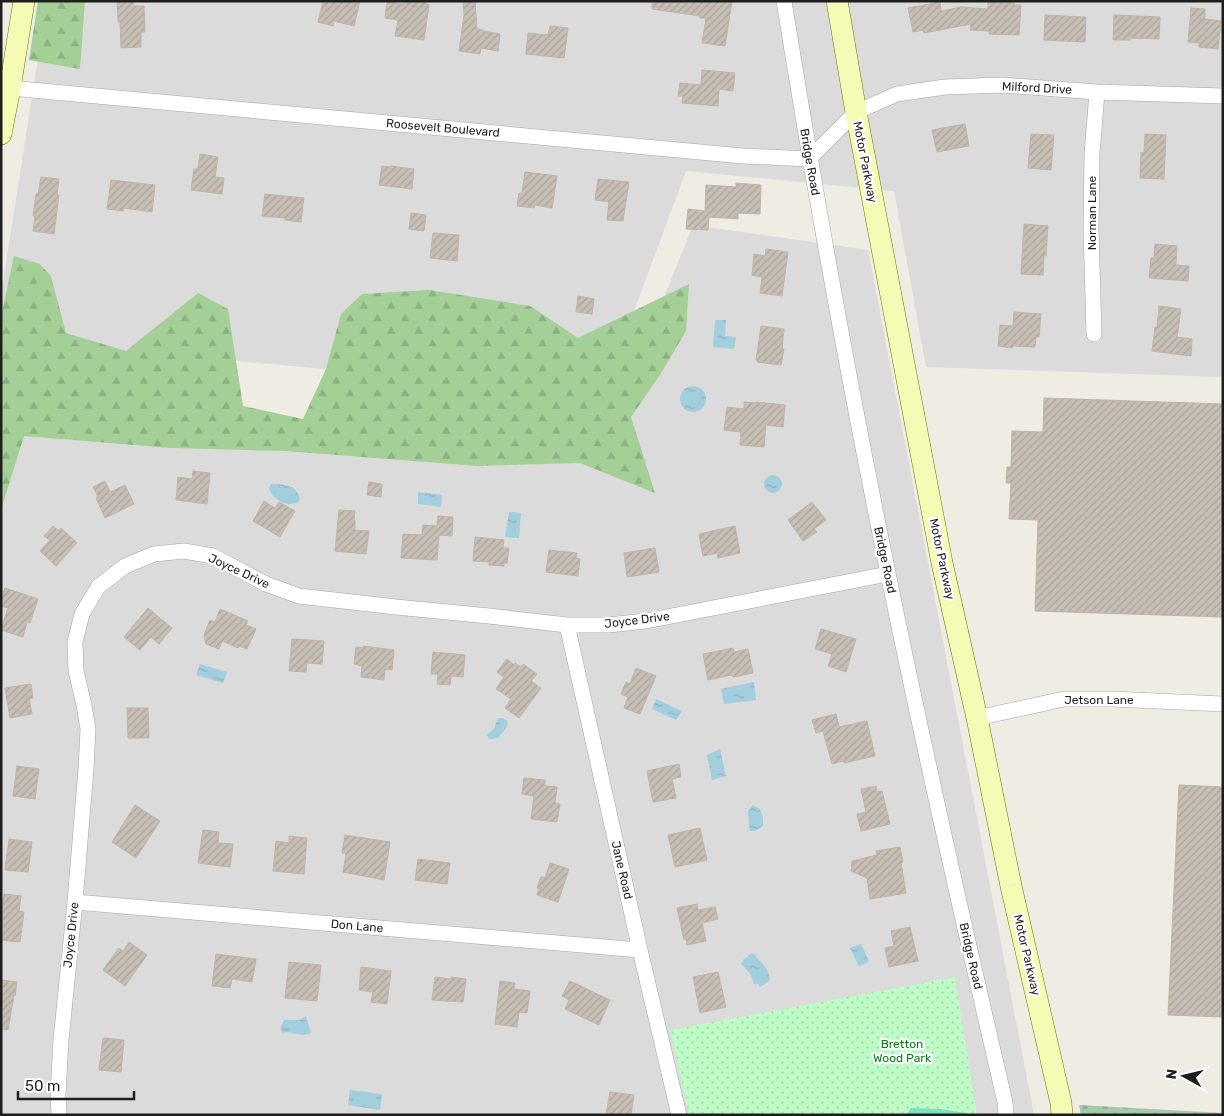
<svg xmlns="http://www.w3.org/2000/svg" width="1224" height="1116" font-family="Rubik,sans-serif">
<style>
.residential{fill:#dcdbdb}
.forest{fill:url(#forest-firs)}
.cemetery{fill:url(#cemetery-stones)}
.park{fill:url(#park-dots)}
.pitch{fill:#7ee1c0}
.water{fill:url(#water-ripples)}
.building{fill:url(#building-hatch);stroke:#c1b3a5}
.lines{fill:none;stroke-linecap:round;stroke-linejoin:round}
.minor-casing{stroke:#a5a5a5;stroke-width:16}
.secondary-casing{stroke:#657801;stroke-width:22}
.minor{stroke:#fff;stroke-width:15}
.secondary{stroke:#f4fbb5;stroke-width:21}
.labels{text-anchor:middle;stroke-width:4.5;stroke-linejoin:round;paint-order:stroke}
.street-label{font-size:12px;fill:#1e1e1e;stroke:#fff}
.park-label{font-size:12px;fill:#087f18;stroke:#fff}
</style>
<defs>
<pattern id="forest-firs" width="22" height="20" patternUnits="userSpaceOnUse" patternTransform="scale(1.25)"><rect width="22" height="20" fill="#a4d097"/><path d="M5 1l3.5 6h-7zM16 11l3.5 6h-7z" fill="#8db282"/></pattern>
<pattern id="cemetery-stones" width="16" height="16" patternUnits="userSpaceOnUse" patternTransform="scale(1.25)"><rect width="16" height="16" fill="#a4c9ab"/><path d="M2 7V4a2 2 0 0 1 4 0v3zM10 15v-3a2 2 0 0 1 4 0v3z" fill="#8dac93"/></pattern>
<pattern id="park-dots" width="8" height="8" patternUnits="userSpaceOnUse" patternTransform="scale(1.25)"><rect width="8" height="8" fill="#befbc6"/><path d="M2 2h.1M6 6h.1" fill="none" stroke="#a3d7aa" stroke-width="1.8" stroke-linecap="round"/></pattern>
<pattern id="water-ripples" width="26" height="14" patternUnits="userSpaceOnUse" patternTransform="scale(1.25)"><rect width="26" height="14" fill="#a2cede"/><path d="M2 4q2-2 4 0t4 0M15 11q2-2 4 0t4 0" fill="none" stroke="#8bb0be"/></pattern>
<pattern id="building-hatch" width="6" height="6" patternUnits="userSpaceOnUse" patternTransform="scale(1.25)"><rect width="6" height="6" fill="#c7bfb6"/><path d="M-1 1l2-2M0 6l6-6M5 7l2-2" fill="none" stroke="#aaa49c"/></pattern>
</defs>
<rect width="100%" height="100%" fill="#efece3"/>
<path class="residential" d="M47 1H1223V377L926 367 894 191 686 171 603 395 1 339V295Z
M693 225 868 250 1034 1115H1V468L13 403 602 452Z"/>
<path class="forest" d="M38 1H85L80 69 29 60Z
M14 256 40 264 51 276 66 333 126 351 198 293 228 309 243 406 303 419 326 369 341 314 362 294 429 290 530 306 578 338 689 284 686 331 660 375 631 417 655 493 580 463 478 466 285 451 171 448 24 436 1 510V317Z"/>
<path class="cemetery" d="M1079 1105 1223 1113V1115H1081Z"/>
<path class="park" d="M955 977 977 1115H689L670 1030Z"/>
<path class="pitch" d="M911 1108 940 1109 967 1113V1115H906Z"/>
<path class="water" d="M715 320H726L725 336 736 337 734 349 713 347Z
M680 399a13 13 0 1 1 26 0a13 13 0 1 1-26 0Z
M764 484a9 9 0 1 1 18 0a9 9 0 1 1-18 0Z
M271 484C284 485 298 483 300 501 289 509 272 500 269 488Z
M418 492 442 495 441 507 418 504Z
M509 512 521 513 519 538 505 537Z
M200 664 227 672 223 683 196 675Z
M754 682 756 700 724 704 721 689Z
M656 699 682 711 676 720 652 709Z
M499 718H503L508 721 507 727 498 738 489 739 487 735C489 733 492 731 494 729 496 725 495 722 499 718Z
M720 749 726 776 712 780 707 755Z
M753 805 760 809 763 818V826L755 831H750L749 827 748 811Z
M861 944 869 961 859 967 850 948Z
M752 953 755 955 767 969 770 978 768 982 760 987 759 984H754C752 975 747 969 741 964L744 959Z
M306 1016 311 1033C298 1038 292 1030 282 1033 280 1028 282 1025 284 1020H300Z
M350 1090 382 1094 380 1110 348 1105Z"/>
<path class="building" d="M117 1H133L134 6H144L145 32H141V47L121 48 120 22H118Z
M323 1H360L354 26 334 21 333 26 318 22Z
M404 1H426V4L429 5 424 40 395 36 398 20 385 18 387 2 404 4Z
M463 1H475L477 29 483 30V31L500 34 498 51 481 48 480 54 459 51 464 15Z
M652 1H732L725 46 702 43 706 18H700V16L652 9Z
M988 1H1014V5H1021L1019 35 989 34V31L970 30 971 24 924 33 923 30 913 32 908 8 940 2 941 11 961 7 988 9Z
M1191 8 1205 9V19L1221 21 1218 49 1199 47V43L1188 42Z
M1045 15 1086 17 1085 42 1044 40Z
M1114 15 1160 17 1159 39 1130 38V40H1113Z
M550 26 568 28 564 58 526 54 528 33 548 35Z
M702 70 735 73 733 91 719 89 718 106 682 103 683 96H678L680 83 701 85Z
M965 124 969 146 937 152 932 130Z
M1031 134 1054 135 1051 170 1028 168Z
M1145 134 1166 135 1164 179 1140 178 1141 152 1144 153Z
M200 154 218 157 215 177 224 178 222 194 191 190 194 169H198Z
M382 166 390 167V166L414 169 412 189 379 185Z
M525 172 557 176 552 208 535 205 534 208 517 206 519 193H522Z
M41 177 59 179 57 195H59L54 234 33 231 35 216H33L36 194H38Z
M598 179 629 182 623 221 607 220 609 202 595 200Z
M111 180 155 185 152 212 124 208 123 211 107 209Z
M736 183 761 185 760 214 738 213V219L709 217 708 230 686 229 688 209 705 211 706 185 736 187Z
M265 194 304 198 301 222 285 220V218L262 216Z
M411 213 426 215 424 231 409 229Z
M1024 224 1048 226 1046 256H1044L1043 275 1021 274Z
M433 233 459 235 457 261 430 258Z
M1155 244 1177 246 1176 265 1189 266 1188 281 1149 278 1151 258H1154Z
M766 249 788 252 782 296 760 293 762 277 752 275 754 254 765 256Z
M578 296 594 299 592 314 576 312Z
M1159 306 1181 309 1177 337 1192 339 1191 356 1152 351 1155 327H1157Z
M1014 312 1041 314 1039 337H1036L1035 347 1013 346 1012 348 998 346 1000 325 1013 326Z
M761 326 784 329 782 349H784L781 365 757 362V360H756Z
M1044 398 1223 404V617L1035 611 1038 520 1009 519 1011 483H1006L1007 467H1011L1012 431 1043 432Z
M744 402 756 403V402L785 405 783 427 766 425 764 447 740 445 741 432 724 430 727 407 744 409Z
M193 471 210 473 207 504 176 500 178 477 192 479Z
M105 481 110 492 125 485 134 504 105 518 96 498 98 497 93 487Z
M369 482 382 484 381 497 367 495Z
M264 501 275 508 279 502 295 511 280 537 253 521Z
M812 502 826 520 814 529 817 532 803 541 788 520Z
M339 510 355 511 354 521H355V530L369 531 366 554 335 551Z
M438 516 453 517 452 536 439 535 437 560 401 558 403 534 422 535 423 525 437 526Z
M53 526 59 531 61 528 77 543 56 566 40 551 50 540 44 536Z
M735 526 740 553 718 558 717 553 703 556 699 534Z
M475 537 504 540 503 548H509L507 563H504V566L489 565V562L473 561Z
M655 548 659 572 627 577 624 553Z
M549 550 577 553 576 558 580 559 578 576 546 572Z
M5 588 38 599 30 623 27 622 23 637 1 630 8 608 1 606V599Z
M148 608 172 628 159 644 151 637 140 650 124 637Z
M220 609 248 621 246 625 256 629 247 649 239 646 238 648 222 641 219 649 206 644 204 635 210 620 215 622Z
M821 629 856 639 846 672 828 666 832 654 815 649Z
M292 639 324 641 322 664 307 663 306 672 289 671Z
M363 646 394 650 392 670 385 669 384 680 361 677 362 666 354 664 356 647 363 648Z
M733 648 734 652 748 649 753 673 733 677 732 675 708 680 703 654Z
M433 652 465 655 463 677 451 676 450 685 437 684 438 674H431Z
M507 659 514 665 515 663 521 667 523 664 537 674 531 681 541 688 519 718 505 708 511 699 496 689 504 677 497 672Z
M636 668 656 676 640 714 624 708 628 697 621 694 626 682 630 684Z
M31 684 33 698 29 699 32 714 10 718 5 688Z
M127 708H148L149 738H128Z
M836 714 839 727 867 721 875 756 844 763 843 761 832 764 823 731 816 733 812 720Z
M679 764 681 777 672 779 676 798 653 802 647 771Z
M17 766 39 769 35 799 13 796Z
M524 778 545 780V786L557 787 555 803 560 804 557 822 531 819 534 796 522 794Z
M1179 785 1223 787V1017L1168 1015Z
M876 786 877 792 882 791 890 824 861 831 857 814 866 812 861 789Z
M135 805 160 821 136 858 112 842Z
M700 828 707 860 675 867 668 835Z
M203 830 219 832 218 843 233 844 230 867 198 863Z
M345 835 390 842 384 880 343 872 346 854 342 853Z
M289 836 307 838 304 874 273 871 276 841 289 843Z
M9 839 32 842 28 872 5 870Z
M900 847 903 862 901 863 906 893 870 899 867 878 851 871 852 861 877 855 876 851Z
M418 859 450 863 447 884 415 880Z
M550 863 569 869 558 902 537 895 539 889 537 888 541 877 545 878Z
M4 894 21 896 19 911 24 912 20 942 1 940V915Z
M697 904 698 910 715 907 718 919 702 923 706 941 687 945 686 939 684 940 677 908Z
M910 927 918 961 889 967 885 948 894 946 891 931Z
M129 942 147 955 125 986 103 970 119 948 123 951Z
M216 954 256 959 252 982 232 979 230 988 212 986Z
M289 962 321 965 317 1001 285 998Z
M361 967 391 971 387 1004 371 1002 373 992 359 990Z
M718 972 726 1007 700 1013 693 977Z
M435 977 451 979V977L466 979 463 1002 432 1000Z
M1 980 17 982 15 996 14 995 8 1030 1 1029Z
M500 981 515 983 514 989 530 991 527 1013 519 1012 517 1027 495 1024Z
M570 981 610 1000 599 1025 565 1009 569 1000 562 996Z
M103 1038 124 1040 121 1072 99 1070Z
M610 1092 634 1095 631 1115H606Z"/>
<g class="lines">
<g class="minor-casing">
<path id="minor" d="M784 1C815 193 849 383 888 573 924 750 964 926 1005 1102L1006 1115
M10 88 743 156 809 159 856 112 897 94 945 87 1002 85 1097 92 1223 96
M1094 334 1091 229 1092 154 1097 92
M567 625 640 950 679 1115
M977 718 1064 699H1112L1223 704
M75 902 640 950
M59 1115 58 1094 61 1040 75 902 86 769 88 729 84 705 76 671 75 642 82 614 98 587 125 566 154 554 184 551 213 556 266 584 299 596 396 607 489 616 567 625H608L646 621 888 574"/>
</g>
<g class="secondary-casing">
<path id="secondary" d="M837 1 856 112 942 563 977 718 1011 886 1061 1103 1062 1115
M1 134 10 88 24 1"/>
</g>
<use href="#minor" class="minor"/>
<use href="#secondary" class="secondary"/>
</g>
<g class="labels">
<g class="street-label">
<text transform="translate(1037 88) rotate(3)" y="4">Milford Drive</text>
<text transform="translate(443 128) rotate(5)" y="4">Roosevelt Boulevard</text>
<text transform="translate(810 162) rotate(80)" y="4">Bridge Road</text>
<text transform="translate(865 162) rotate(79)" y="4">Motor Parkway</text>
<text transform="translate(1092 213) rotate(-90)" y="4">Norman Lane</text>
<text transform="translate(942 559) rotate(78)" y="4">Motor Parkway</text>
<text transform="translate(885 560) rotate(78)" y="4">Bridge Road</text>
<text transform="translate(239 571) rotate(25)" y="4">Joyce Drive</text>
<text transform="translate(637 620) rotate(-7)" y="4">Joyce Drive</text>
<text x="1099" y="704">Jetson Lane</text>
<text transform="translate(622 870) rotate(77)" y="4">Jane Road</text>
<text transform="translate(357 926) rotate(5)" y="4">Don Lane</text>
<text transform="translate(71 935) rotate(-84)" y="4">Joyce Drive</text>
<text transform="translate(1027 955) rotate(77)" y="4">Motor Parkway</text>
<text transform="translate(971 956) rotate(77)" y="4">Bridge Road</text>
</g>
<g class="park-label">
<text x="902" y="1048">Bretton<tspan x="902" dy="14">Wood Park</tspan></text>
</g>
</g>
<rect width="1224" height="1116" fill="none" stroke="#1e1e1e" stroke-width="5"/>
<g transform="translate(1184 1076) rotate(278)" stroke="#ffffff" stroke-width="4" paint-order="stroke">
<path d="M0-4L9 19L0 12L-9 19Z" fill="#1e1e1e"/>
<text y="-8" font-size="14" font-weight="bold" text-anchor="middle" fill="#1e1e1e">N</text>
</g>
<path d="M18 1091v8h116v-8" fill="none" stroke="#1e1e1e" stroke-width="2.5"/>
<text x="25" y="1091" font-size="15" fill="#1e1e1e" stroke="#ffffff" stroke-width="4" paint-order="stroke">50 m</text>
</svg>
